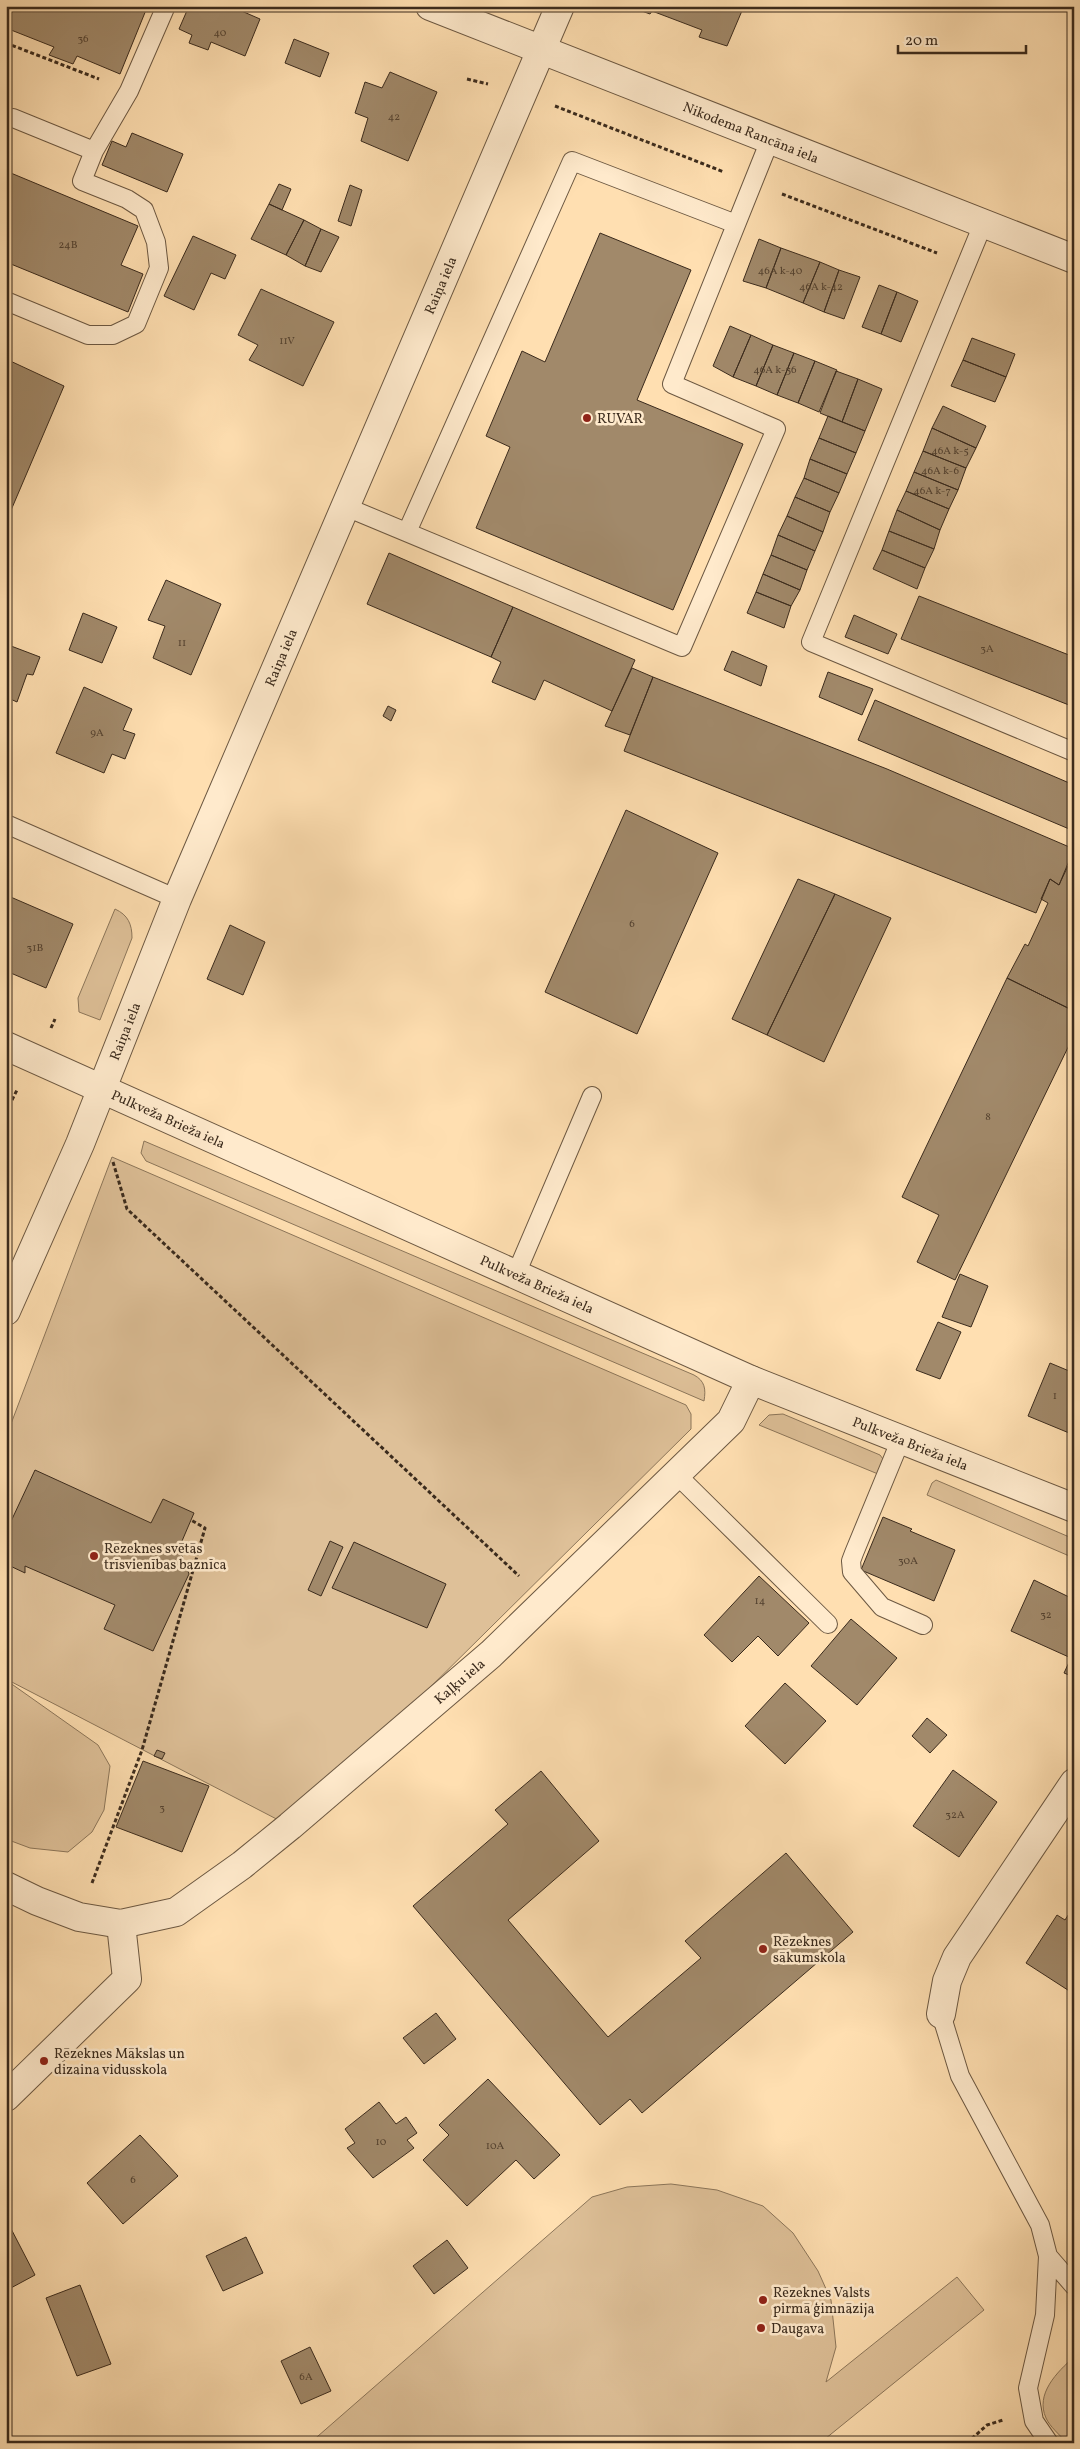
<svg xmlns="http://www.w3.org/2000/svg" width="1080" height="2449" font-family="Vollkorn,serif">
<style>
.green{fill:#dec098;stroke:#8c765a}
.building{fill:#a1896a;stroke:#3b2b1d}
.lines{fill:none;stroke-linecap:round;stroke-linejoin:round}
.service-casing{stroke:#6c5842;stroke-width:20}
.minor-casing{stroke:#6c5842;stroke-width:30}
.path{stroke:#3b2b1d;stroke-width:3;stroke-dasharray:4 2.5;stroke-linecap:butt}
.service{stroke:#ffeacc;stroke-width:18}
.minor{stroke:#ffeacc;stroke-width:28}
.poi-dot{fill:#8f2418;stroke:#ffeacc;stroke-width:2}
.labels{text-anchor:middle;stroke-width:5;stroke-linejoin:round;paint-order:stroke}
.number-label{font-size:11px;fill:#544230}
.street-label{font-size:14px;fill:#3b2b1d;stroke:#ffeacc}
.poi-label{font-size:14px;fill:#3b2b1d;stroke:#ffeacc;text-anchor:start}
</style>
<rect width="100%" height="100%" fill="#ffdfb1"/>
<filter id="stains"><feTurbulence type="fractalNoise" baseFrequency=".004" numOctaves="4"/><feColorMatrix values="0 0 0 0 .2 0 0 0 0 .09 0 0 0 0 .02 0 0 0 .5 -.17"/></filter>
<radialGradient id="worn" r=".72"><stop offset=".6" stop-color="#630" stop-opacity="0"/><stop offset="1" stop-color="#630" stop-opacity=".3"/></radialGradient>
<path class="green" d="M115 909C128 915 132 924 132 938L100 1020 79 1012 78 998Z
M144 1141 694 1375C705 1381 706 1389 704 1401L146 1161 141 1153Z
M112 1157 686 1405 691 1414V1429L290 1826 6 1679V1437Z
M783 1414 880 1455 883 1459 878 1474 759 1425 769 1415Z
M936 1480 1074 1539V1558L927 1495 932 1483Z
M6 1680 98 1745 110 1766 104 1810 92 1832 68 1852 30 1848 6 1839Z
M671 2184 717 2190 763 2206 793 2233 818 2271 831 2300 836 2347 826 2382 957 2277 984 2310 820 2443H310L592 2197 627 2187Z
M1074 2357V2443H1067C1060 2435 1050 2427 1046 2418 1035 2394 1057 2372 1074 2357Z"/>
<path class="building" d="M6 6H137L146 10 120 74 77 56 73 64 49 55 54 47 6 28Z
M189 6H230L260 19 245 56 211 42 208 50 189 43 192 35 179 29Z
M628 6H744L727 46 699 37 702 30 652 11 650 14Z
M294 39 329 53 320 77 285 63Z
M390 72 437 92 408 161 361 141 368 118 355 113 365 82 382 88Z
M132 133 183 154 167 192 102 165 112 141 126 147Z
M6 171 138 226 121 265 143 274 128 312 6 262Z
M279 184 291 189 282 210 269 204Z
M350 185 362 190 351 226 338 221Z
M269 204 304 220 286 255 251 239Z
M304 220 321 229 305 266 286 255Z
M321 229 339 237 321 272 305 266Z
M600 233 691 270 637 400 743 444 673 610 476 528 510 447 486 436 522 351 545 362Z
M193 236 236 255 225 279 211 273 194 310 164 296Z
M759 239 781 248 766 288 743 281Z
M781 248 820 262 803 303 766 288Z
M820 262 839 270 824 312 803 303Z
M839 270 860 277 844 319 824 312Z
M879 285 897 292 881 334 862 327Z
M261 289 334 322 303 386 249 360 258 345 238 335Z
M897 292 918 301 901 342 881 334Z
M730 326 751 335 733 377 713 366Z
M751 335 773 345 756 386 733 377Z
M972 338 1015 354 1006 377 963 360Z
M773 345 794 353 777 395 756 386Z
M794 353 815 361 798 403 777 395Z
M6 359 64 386 6 522Z
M963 360 1006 377 995 402 951 386Z
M815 361 837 370 819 412 798 403Z
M836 371 858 379 842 422 820 413Z
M858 379 882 389 865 431 842 422Z
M943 406 986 426 976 448 932 428Z
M828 416 865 431 856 453 819 438Z
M932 428 976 448 966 468 923 451Z
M819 438 856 453 847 474 810 459Z
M923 451 966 468 958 490 914 472Z
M810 459 847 474 839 493 804 478Z
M914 472 958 490 949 509 906 491Z
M804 478 839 493 830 512 795 497Z
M906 491 949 509 940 530 897 510Z
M795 497 830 512 823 532 787 516Z
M897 510 940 530 934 549 889 531Z
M787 516 823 532 815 551 778 535Z
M889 531 934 549 925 568 882 550Z
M778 535 815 551 807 570 771 555Z
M882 550 925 568 917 589 873 569Z
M389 553 513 607 491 657 367 604Z
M771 555 807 570 800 590 763 574Z
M763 574 800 590 791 606 756 592Z
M166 580 221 604 191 675 153 658 165 626 148 620Z
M756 592 791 606 784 628 747 613Z
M919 596 1074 657V707L901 639Z
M513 607 635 660 612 711 544 680 535 700 492 682 501 662 491 657Z
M83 613 117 627 102 663 69 650Z
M854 615 897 634 888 654 845 637Z
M11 646 40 657 33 675 27 674 17 702 6 697V658Z
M732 651 767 666 761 686 724 670Z
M632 668 653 677 630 735 605 726Z
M828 672 873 689 862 715 819 697Z
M653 677 887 769 1074 849 1059 885 1050 879 1036 913 624 751Z
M84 687 132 709 123 730 135 734 125 759 112 754 104 773 56 753Z
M875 700 1074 785V831L858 740Z
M388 706 396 710 391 721 383 716Z
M626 810 718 853 637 1034 545 992Z
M1074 853V1011L1007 978 1025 944 1028 946 1048 903 1041 899 1050 879 1059 885Z
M798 879 835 894 767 1035 732 1019Z
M835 894 891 918 824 1062 767 1035Z
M6 895 73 924 46 988 6 971Z
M230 925 265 942 243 995 207 979Z
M1007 978 1074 1011V1035L955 1280 917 1262 939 1215 902 1197Z
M960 1274 988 1286 971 1327 942 1317Z
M938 1322 961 1332 940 1379 916 1370Z
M1050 1363 1074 1373V1435L1028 1416Z
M35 1470 151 1523 163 1499 194 1513 179 1548 189 1574 153 1651 104 1629 115 1605 25 1566V1573L6 1564V1532Z
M883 1517 912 1529 910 1531 955 1550 934 1601 861 1570Z
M330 1541 343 1547 321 1596 308 1590Z
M354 1542 446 1584 427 1628 332 1588Z
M759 1576 809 1623 778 1656 758 1636 732 1662 704 1635Z
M1034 1580 1069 1597 1072 1590 1074 1591V1677L1064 1673 1071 1658 1011 1631Z
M851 1619 897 1658 857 1705 811 1666Z
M785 1683 826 1721 785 1764 745 1726Z
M927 1718 947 1735 930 1753 912 1736Z
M157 1750 165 1753 162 1759 154 1756Z
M143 1761 209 1786 182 1852 116 1827Z
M953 1770 997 1802 959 1857 913 1826Z
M541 1771 599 1841 508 1920 608 2037 701 1958 685 1941 786 1853 853 1932 642 2113 630 2099 600 2125 413 1906 508 1824 495 1810Z
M1074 1906V1994L1026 1963 1057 1915 1065 1920Z
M436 2013 456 2039 424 2064 403 2038Z
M488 2079 560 2155 534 2179 516 2160 467 2206 423 2160 449 2135 439 2125Z
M379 2102 396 2124 406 2117 417 2133 407 2140 414 2148 373 2178 347 2148 355 2143 345 2129Z
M140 2135 178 2176 123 2224 87 2183Z
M6 2219 35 2275 9 2289 6 2284Z
M246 2237 263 2273 223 2291 206 2256Z
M447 2240 468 2268 434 2294 413 2266Z
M80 2285 111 2364 77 2376 46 2298Z
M310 2347 331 2391 301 2404 281 2361Z"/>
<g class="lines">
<g class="service-casing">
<path id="service" d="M13 118 94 151
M983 224 811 642 1074 752
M6 301 88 335H113L136 324 159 268 156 242 144 210 127 199 82 181 94 151 129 91 166 6
M346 507 682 647 776 429 672 384 770 140
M407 532 572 161 736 224
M6 824 177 899
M516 1274 592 1096
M901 1439 854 1553 851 1561 852 1572 882 1607 923 1625
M676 1474 828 1624
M941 2014 960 2076 1040 2225 1048 2256 1045 2315 1028 2388 1034 2421 1049 2443
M1048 2256 1074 2286"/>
</g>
<g class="minor-casing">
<g id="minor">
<path id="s1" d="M430 6 1074 259"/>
<path id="s2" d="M6 1046 751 1380 1074 1508"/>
<path id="s3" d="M6 1311 80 1144 177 899 560 6"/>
<path id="s4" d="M6 1886 37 1901 79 1917 121 1924 176 1912 242 1865 290 1826 491 1654 731 1421 751 1380"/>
<path d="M941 2014 947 1981 957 1957 1074 1783"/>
<path d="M6 2097 127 1979 121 1924"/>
</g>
</g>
<path class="path" d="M6 43 99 79
M467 79 488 84
M555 106 724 172
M782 194 937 253
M51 1028 55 1019
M12 1100 17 1090
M113 1162 127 1209 519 1576
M92 1883 142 1750 205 1528 191 1520
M967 2443 987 2425 1003 2420"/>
<use href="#service" class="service"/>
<use href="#minor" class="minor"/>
</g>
<g class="poi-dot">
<circle cx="587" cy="418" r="5"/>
<circle cx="94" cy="1556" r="5"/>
<circle cx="763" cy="1949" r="5"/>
<circle cx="44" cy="2061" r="5"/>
<circle cx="763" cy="2300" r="5"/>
<circle cx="761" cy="2328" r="5"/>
</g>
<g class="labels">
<g class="number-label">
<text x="220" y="36">40</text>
<text x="83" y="42">36</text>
<text x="394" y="120">42</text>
<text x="68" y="248">24B</text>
<text x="780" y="274">46A k-40</text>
<text x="821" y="290">46A k-42</text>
<text x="287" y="344">11V</text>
<text x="775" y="373">46A k-36</text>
<text x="950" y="454">46A k-5</text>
<text x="940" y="474">46A k-6</text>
<text x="932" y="494">46A k-7</text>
<text x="182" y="646">11</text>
<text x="987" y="652">3A</text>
<text x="97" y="736">9A</text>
<text x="632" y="927">6</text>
<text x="35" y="951">31B</text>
<text x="988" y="1120">8</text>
<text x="1055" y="1399">1</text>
<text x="908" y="1564">30A</text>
<text x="760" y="1604">14</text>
<text x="1046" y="1618">32</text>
<text x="162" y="1811">3</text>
<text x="955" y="1818">32A</text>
<text x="381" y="2145">10</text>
<text x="495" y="2149">10A</text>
<text x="133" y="2183">6</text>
<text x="306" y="2380">6A</text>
</g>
<g class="street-label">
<text dy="5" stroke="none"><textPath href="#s1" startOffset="345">Nikodema Rancāna iela</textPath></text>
<text dy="5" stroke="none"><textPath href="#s3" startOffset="1114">Raiņa iela</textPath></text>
<text dy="5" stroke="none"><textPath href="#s3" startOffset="709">Raiņa iela</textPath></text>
<text dy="5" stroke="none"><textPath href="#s3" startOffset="304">Raiņa iela</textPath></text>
<text dy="5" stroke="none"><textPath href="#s2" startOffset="178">Pulkveža Brieža iela</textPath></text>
<text dy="5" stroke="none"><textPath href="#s2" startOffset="582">Pulkveža Brieža iela</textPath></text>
<text dy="5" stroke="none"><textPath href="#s2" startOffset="988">Pulkveža Brieža iela</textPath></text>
<text dy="5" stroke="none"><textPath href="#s4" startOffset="544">Kaļķu iela</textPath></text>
</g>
<g class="poi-label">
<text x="597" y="423">RUVAR</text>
<text x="104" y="1553">Rēzeknes svētās<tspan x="104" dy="16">trīsvienības baznīca</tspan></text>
<text x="773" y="1946">Rēzeknes<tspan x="773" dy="16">sākumskola</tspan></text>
<text x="54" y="2058">Rēzeknes Mākslas un<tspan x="54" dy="16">dizaina vidusskola</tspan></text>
<text x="773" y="2297">Rēzeknes Valsts<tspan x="773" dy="16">pirmā ģimnāzija</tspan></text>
<text x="771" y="2333">Daugava</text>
</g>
</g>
<rect width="1080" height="2449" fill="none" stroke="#ffdfb1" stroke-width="25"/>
<rect x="8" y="8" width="1065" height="2434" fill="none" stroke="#3b2b1d" stroke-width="2.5"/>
<rect x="12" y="12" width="1055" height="2424" fill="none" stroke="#3b2b1d"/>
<path d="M898 45v8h128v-8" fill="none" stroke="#3b2b1d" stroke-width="2.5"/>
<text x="905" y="45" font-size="15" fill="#3b2b1d" stroke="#ffeacc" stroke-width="4" paint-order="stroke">20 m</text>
<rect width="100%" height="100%" filter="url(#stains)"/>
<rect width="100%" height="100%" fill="url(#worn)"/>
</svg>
